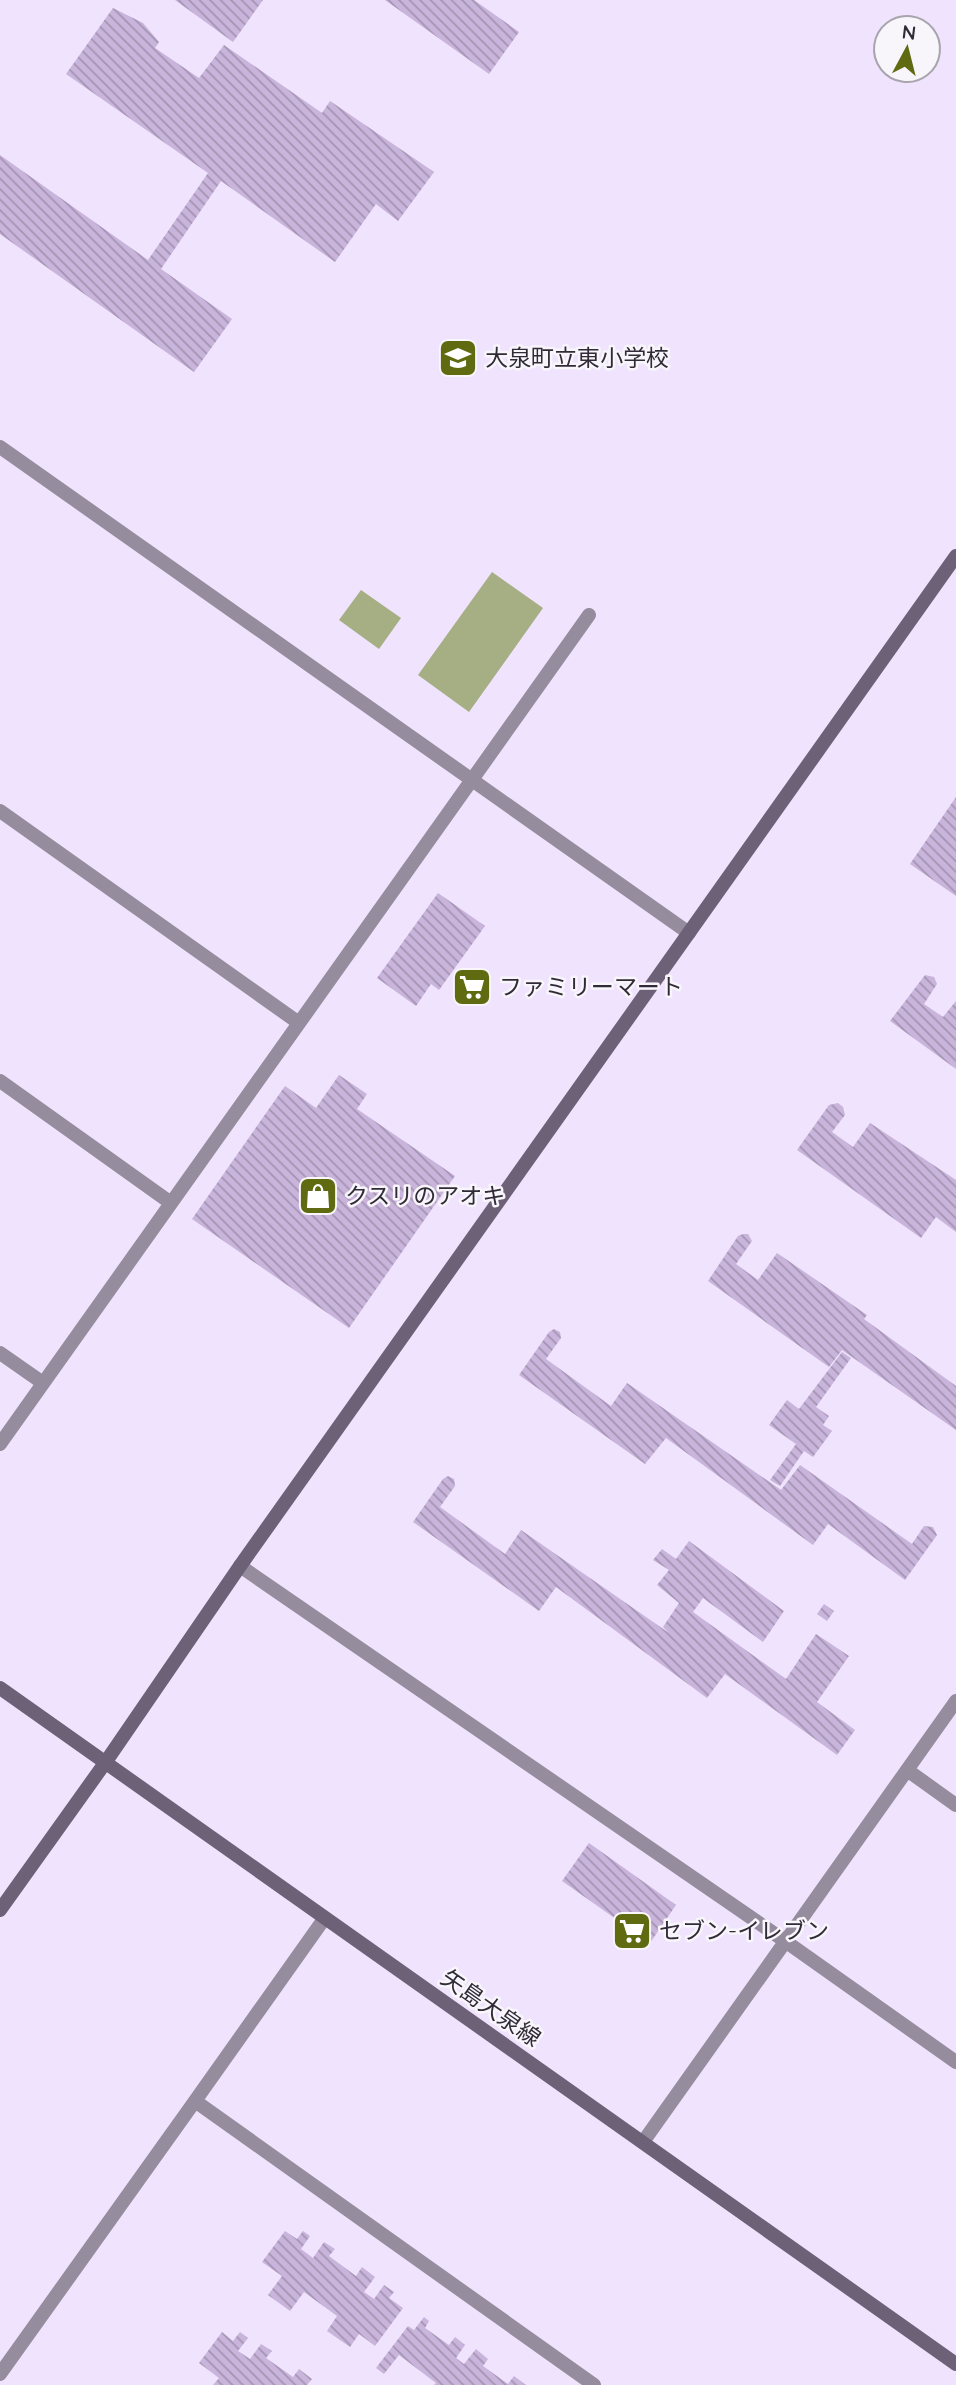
<svg xmlns="http://www.w3.org/2000/svg" width="956" height="2385" font-family="Quicksand,'Noto Sans JP',sans-serif">
<style>
.water{fill:#a6ae84}
.building{fill:url(#building-back-hatch)}
.lines{fill:none;stroke-linecap:round;stroke-linejoin:round}
.street{stroke:#958c9d;stroke-width:14}
.secondary{stroke:#6d6178;stroke-width:14}
.labels{text-anchor:middle;stroke-width:5;stroke-linejoin:round;paint-order:stroke}
.poi-label{font-size:23px;fill:#312b37;stroke:#f8f5fb;text-anchor:start}
.street-label{font-size:23px;fill:#312b37;stroke:#f8f5fb}
</style>
<defs>
<pattern id="building-back-hatch" width="6" height="6" patternUnits="userSpaceOnUse" patternTransform="scale(1.75)"><rect width="6" height="6" fill="#c9b4db"/><path d="M-1 5l2 2M0 0l6 6M5-1l2 2" fill="none" stroke="#a493b2"/></pattern>
</defs>
<rect width="100%" height="100%" fill="#f0e3fd"/>
<path class="water" d="M492 572 543 608 469 712 418 675Z
M361 590 401 618 379 649 339 620Z"/>
<path class="building" d="M175 0H263L233 42Z
M385 0H474L519 32 489 74Z
M113 8 143 23 159 42 155 48 199 78 224 45 322 113 330 101 434 172 398 221 376 204 335 262 221 181 161 269 232 319 194 372 0 234V155L148 260 208 173 66 74Z
M956 797V896L910 864Z
M438 893 485 926 439 990 431 984 416 1006 377 978Z
M925 975 934 977 937 984 924 1004 943 1017 956 1001V1069L890 1021Z
M339 1075 367 1094 357 1109 455 1176 349 1328 192 1219 285 1086 316 1108Z
M838 1103 843 1107 845 1115 832 1132 853 1147 870 1123 956 1180V1232L936 1217 921 1238 797 1150 829 1105Z
M743 1234H748L752 1241 736 1264 758 1280 777 1253 867 1315 864 1319 956 1386V1430L842 1350 829 1367 708 1281 738 1236Z
M554 1329 560 1332 561 1338 546 1359 611 1406 627 1383 781 1490 800 1465 912 1544 924 1526 933 1527 937 1535 905 1580 828 1524 813 1545 666 1438 645 1464 519 1375 549 1332Z
M842 1352 851 1358 816 1407 829 1416 823 1425 832 1431 813 1457 804 1451 780 1486 770 1480 796 1444 769 1425 787 1400 799 1409Z
M448 1476 454 1479 455 1486 440 1507 505 1554 521 1530 669 1633 663 1627 679 1603 657 1585 669 1570 653 1560 662 1549 676 1559 689 1541 784 1611 763 1642 703 1598 693 1612 786 1679 816 1634 849 1656 817 1702 855 1730 837 1755 725 1674 707 1698 556 1587 539 1611 413 1522 443 1479Z
M824 1604 834 1611 827 1621 817 1614Z
M589 1843 676 1905 650 1943 562 1881Z
M285 2231 297 2239 303 2231 310 2236 301 2249 313 2258 324 2242 335 2249 329 2256 356 2276 362 2267 375 2277 364 2292 374 2299 384 2285 394 2292 389 2298 403 2308 375 2346 359 2334 350 2347 327 2331 337 2316 304 2292 290 2311 268 2295 282 2276 262 2262Z
M424 2317 429 2321 425 2328 449 2345 455 2337 465 2345 456 2358 464 2364 476 2349 488 2359 483 2366 508 2384 514 2376 526 2385H434L436 2383 399 2355 384 2374 376 2368 408 2326 414 2330Z
M222 2332 233 2341 240 2332 248 2338 238 2351 250 2359 261 2344 272 2351 266 2358 293 2377 299 2369 312 2379 307 2385H213L219 2378 199 2363Z"/>
<g class="lines">
<path class="street" d="M0 447 689 933
M0 811 299 1023
M0 1081 171 1203
M0 1353 43 1383
M0 1444 589 615
M240 1566 785 1941 956 2062
M907 1770 956 1805
M324 1919 195 2101 594 2385
M643 2142 956 1701
M0 2374 195 2101"/>
<path class="secondary" d="M0 1688 956 2364
M0 1910 105 1763 240 1566 956 556"/>
</g>
<defs>
<g id="school-square" transform="scale(2.0125)"><rect x="-9" y="-9" width="18" height="18" rx="4" fill="#5f6a11" stroke="#f8f5fb"/><path d="M0-5L7-2L0 1L-7-2ZM-4 1L0 2.5L4 1V4Q0 6-4 4Z" fill="#fff"/></g>
<g id="supermarket-square" transform="scale(2.0125)"><rect x="-9" y="-9" width="18" height="18" rx="4" fill="#5f6a11" stroke="#f8f5fb"/><path d="M-6-5.5h2.5l.6 2H6L4.5 2H-2.5L-4.4-4H-6ZM-1.5 3.2a1.3 1.3 0 1 0 .1 0ZM3 3.2a1.3 1.3 0 1 0 .1 0Z" fill="#fff"/></g>
<g id="shop-square" transform="scale(2.0125)"><rect x="-9" y="-9" width="18" height="18" rx="4" fill="#5f6a11" stroke="#f8f5fb"/><path d="M-5-2.5h2.3a2.7 3.5 0 0 1 5.4 0H5L5.5 6h-11ZM-1.5-2.5h3a1.5 2.3 0 0 0-3 0Z" fill="#fff"/></g>
</defs>
<g fill-rule="evenodd">
<use href="#school-square" x="458" y="358"/>
<use href="#supermarket-square" x="472" y="987"/>
<use href="#shop-square" x="318" y="1196"/>
<use href="#supermarket-square" x="632" y="1931"/>
</g>
<g class="labels">
<g class="poi-label">
<text x="485" y="366">大泉町立東小学校</text>
<text x="499" y="995">ファミリーマート</text>
<text x="345" y="1204">クスリのアオキ</text>
<text x="659" y="1939">セブン-イレブン</text>
</g>
<g class="street-label">
<text transform="translate(491 2008) rotate(35)" y="8">矢島大泉線</text>
</g>
</g>
<g transform="translate(907 49) rotate(7)"><circle r="33" fill="#f8f5fb" stroke="#a8a4ad" stroke-width="2"/>
<path d="M0-5L12 26L0 18L-12 26Z" fill="#5f6a11"/>
<text y="-10" font-size="19" font-weight="bold" text-anchor="middle" fill="#312b37">N</text>
</g>
</svg>
